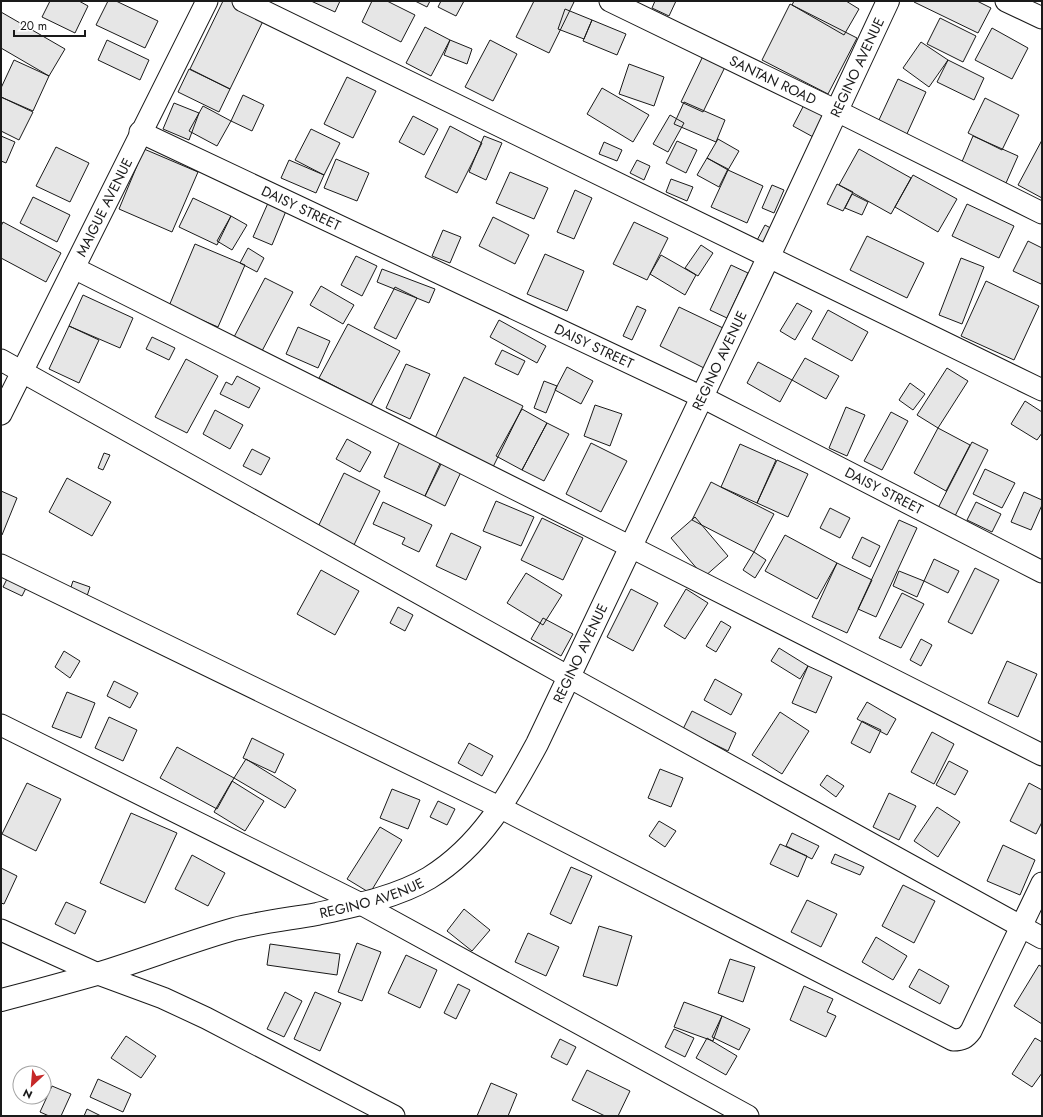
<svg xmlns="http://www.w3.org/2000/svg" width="1043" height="1117" font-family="Jost,sans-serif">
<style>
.building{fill:#e6e6e6;stroke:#1a1a1a}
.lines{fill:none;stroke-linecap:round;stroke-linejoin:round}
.street-casing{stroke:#1a1a1a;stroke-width:23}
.secondary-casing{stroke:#1a1a1a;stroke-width:24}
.street{stroke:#fff;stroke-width:21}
.secondary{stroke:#fff;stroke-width:22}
.labels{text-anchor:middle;stroke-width:3;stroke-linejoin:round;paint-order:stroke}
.street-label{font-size:14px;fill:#1a1a1a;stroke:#fff}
</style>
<rect width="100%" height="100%" fill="#fff"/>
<path class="building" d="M50 1H79L88 6 75 33 42 17Z
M108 1H116L158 21 145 48 96 25Z
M223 1H231L265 17 230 89 190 69Z
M311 1H340L335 12Z
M372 1H387L415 15 401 42 362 22Z
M415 1H430L427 7Z
M441 1H464L456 16 438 7Z
M534 1H571L574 2 549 53 516 37Z
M655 1H676L669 16 652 8Z
M794 1H846L859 9 844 35 792 5Z
M915 1H977L991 8 978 33 914 2Z
M790 4 857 38 828 94 762 60Z
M565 9 592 20 584 39 558 29Z
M1 12 65 49 49 76 1 48Z
M940 18 976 36 963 62 927 44Z
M592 20 626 34 617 55 583 41Z
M425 27 450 40 431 76 406 63Z
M992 28 1028 48 1012 79 975 60Z
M107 40 149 60 140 80 98 60Z
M450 40 472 49 467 64 444 55Z
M490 40 517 54 493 101 465 87Z
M921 42 948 60 929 87 903 68Z
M703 56 725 67 703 112 681 102Z
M14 60 49 76 33 111 1 97V88Z
M948 60 984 78 974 100 937 82Z
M629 64 664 77 654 106 619 94Z
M189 69 230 89 219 112 178 92Z
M347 77 376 91 353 138 324 124Z
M898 79 926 92 906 136 878 122Z
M602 88 649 115 633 142 587 114Z
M243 95 264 105 252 131 231 121Z
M1 97 33 112 19 140 1 131Z
M985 98 1019 115 1002 150 968 133Z
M684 102 725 120 716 142 674 124Z
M174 103 199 113 189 140 163 129Z
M805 103 827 115 815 138 793 126Z
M203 106 231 121 217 146 189 131Z
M670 115 684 123 668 152 653 144Z
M413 116 438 129 424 155 399 142Z
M450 126 482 143 457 193 425 177Z
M311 129 340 143 324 175 295 160Z
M1 136 15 142 6 163 1 161Z
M484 136 502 143 486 180 469 172Z
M973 136 1018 156 1006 183 961 164Z
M718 139 739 151 728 170 707 158Z
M1042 140V198L1018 185Z
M677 141 697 150 686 173 666 163Z
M604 142 622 150 617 161 599 154Z
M56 147 89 163 70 202 36 186Z
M144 149 198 172 172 232 119 209Z
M859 149 911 178 891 214 839 185Z
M707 158 728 169 719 187 697 175Z
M336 159 369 173 357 201 324 188Z
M289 160 324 175 316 193 281 178Z
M637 160 650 166 644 180 630 173Z
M728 170 763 186 747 223 711 207Z
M510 172 548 188 534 219 496 203Z
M913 175 957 199 938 232 895 207Z
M671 179 693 187 687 201 666 192Z
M837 184 853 192 843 211 827 204Z
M772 185 784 190 774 213 762 208Z
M575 190 592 198 574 239 557 232Z
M852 194 868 202 862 215 845 208Z
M33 197 70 215 57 242 20 223Z
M193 198 231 216 217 245 179 227Z
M268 203 286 211 272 245 253 237Z
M967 204 1014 226 999 258 952 236Z
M231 216 247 225 232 250 217 241Z
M493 217 529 235 515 264 479 246Z
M3 222 61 253 46 282 1 258V226Z
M634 222 668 238 647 280 613 264Z
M765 225 780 233 768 253 754 246Z
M443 230 461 237 450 263 432 256Z
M867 236 924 263 907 298 850 270Z
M1028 241 1042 248V281L1041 284 1013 271Z
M195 244 245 265 218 327 169 306Z
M701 245 713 253 698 276 685 268Z
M248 248 264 258 257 272 240 263Z
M545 254 584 271 567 311 527 294Z
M661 255 696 275 685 295 650 274Z
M356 256 377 266 362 296 341 285Z
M961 258 984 267 962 324 939 315Z
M731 265 748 273 727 318 710 310Z
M382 269 435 289 429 303 377 282Z
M265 278 293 292 262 351 234 337Z
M986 281 1039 306 1014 360 961 336Z
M321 286 354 305 343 324 310 305Z
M395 287 417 298 396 339 374 328Z
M83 295 133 318 120 348 69 326Z
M797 303 812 311 795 340 780 331Z
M637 306 646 310 632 340 623 336Z
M679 307 723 328 704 368 660 346Z
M828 310 868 332 852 361 812 339Z
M499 320 546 346 537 363 490 337Z
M348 324 400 351 371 405 319 378Z
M69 326 99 340 79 383 49 369Z
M298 327 330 341 318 368 286 354Z
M152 337 175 348 169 360 146 349Z
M502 350 525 361 518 375 495 364Z
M805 358 839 376 826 399 792 380Z
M186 359 218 376 187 433 155 417Z
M758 362 792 380 780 402 747 383Z
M406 364 430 374 410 419 386 408Z
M567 367 593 381 581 404 555 390Z
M947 368 968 381 938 428 917 415Z
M237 376 260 388 249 408 220 394 226 382 232 385Z
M464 377 523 406 493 467 435 438Z
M544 381 557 386 546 413 534 408Z
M910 383 925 394 913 410 899 400Z
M1025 401 1042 412V433L1037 440 1011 424Z
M595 405 622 414 610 446 584 436Z
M846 407 865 415 847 456 829 448Z
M522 409 547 423 522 470 496 456Z
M215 410 243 425 230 449 203 434Z
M891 412 908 421 882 470 864 461Z
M547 423 569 434 544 481 522 470Z
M938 428 970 445 946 491 914 473Z
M402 437 443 457 425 496 384 477Z
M347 439 371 452 360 472 336 459Z
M972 442 988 450 954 518 937 510Z
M591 443 627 461 601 512 566 494Z
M740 444 776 460 757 503 721 487Z
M252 449 270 458 261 475 243 466Z
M104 453 110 455 103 470 98 468Z
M777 460 808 474 788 517 757 503Z
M442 462 461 472 445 506 425 496Z
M985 469 1015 483 1002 508 973 494Z
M344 473 380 491 353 547 317 529Z
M67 478 111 502 92 536 49 512Z
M711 482 774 514 754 552 692 520Z
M1 491 17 498 2 535 1 534Z
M1024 492 1042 500V505L1031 530 1011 522Z
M496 501 534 517 521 546 483 531Z
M383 502 432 525 419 552 402 544 405 538 373 524Z
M976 502 1001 514 992 532 967 520Z
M830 508 850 518 840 538 820 528Z
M695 517 728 556 704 577 671 538Z
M542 518 583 538 563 580 521 560Z
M899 520 917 528 876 617 858 609Z
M451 533 481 547 466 580 436 566Z
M785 535 837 563 817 599 765 571Z
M862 537 880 546 870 567 852 558Z
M754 552 766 560 755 578 743 570Z
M934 559 959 571 948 593 924 581Z
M837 563 872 580 847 633 812 617Z
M975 568 999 580 972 634 948 622Z
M321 570 359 591 335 635 297 614Z
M11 571 30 580 22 596 3 587Z
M899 571 924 581 917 597 893 586Z
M526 573 562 595 543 625 507 603Z
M73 581 90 587 85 602 68 596Z
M631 589 658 603 633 651 607 637Z
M686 589 708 603 685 639 664 626Z
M902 593 924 604 901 648 879 638Z
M398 607 413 615 405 631 390 623Z
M543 618 573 634 561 656 531 639Z
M721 621 731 627 716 652 706 646Z
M921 639 932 645 921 666 910 660Z
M779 648 808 666 800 679 771 661Z
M64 651 80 661 70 678 55 667Z
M1007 661 1037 674 1018 717 988 703Z
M808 666 832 677 816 713 792 703Z
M715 679 742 694 731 715 704 700Z
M114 681 138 693 130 708 107 696Z
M67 692 95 703 81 738 52 727Z
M867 702 896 719 887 735 857 719Z
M692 711 736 733 728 751 683 729Z
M780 712 809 731 782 774 752 755Z
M109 717 137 730 123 761 95 748Z
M862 721 881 730 870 753 851 743Z
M932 732 954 744 934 784 911 772Z
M252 738 284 754 275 773 243 758Z
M469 743 493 756 482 776 458 763Z
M177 747 234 778 217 809 160 778Z
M246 759 296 790 285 808 234 778Z
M949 761 968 771 955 795 936 785Z
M660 769 683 778 671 807 648 798Z
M827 775 844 786 836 797 820 785Z
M232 781 264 801 245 831 214 812Z
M27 783 61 799 36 851 2 834Z
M1029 783 1042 790V822L1036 834 1010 821Z
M392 789 420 800 408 829 380 818Z
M889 793 916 806 899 840 873 827Z
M438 801 455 809 447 825 430 817Z
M937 807 960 822 938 857 914 841Z
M131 813 177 833 145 903 100 883Z
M659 821 676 831 665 847 649 836Z
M380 827 402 840 370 893 347 879Z
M792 833 819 846 812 859 786 846Z
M780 844 807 856 798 877 770 864Z
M1003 845 1035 860 1020 895 987 881Z
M835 854 864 867 860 875 831 863Z
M192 855 225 873 208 906 175 889Z
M571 867 592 876 571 924 550 914Z
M1 868 17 876 4 904 1 903Z
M903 885 935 901 914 943 882 926Z
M807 900 837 914 821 947 791 932Z
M66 902 86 911 75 934 55 924Z
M464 909 490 930 472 951 447 931Z
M599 926 632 936 617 986 583 976Z
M528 933 559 947 546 976 515 962Z
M876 937 907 956 893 980 862 962Z
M357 943 381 952 362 1001 338 992Z
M270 944 340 954 337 975 267 965Z
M406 955 437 970 420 1008 388 993Z
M730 959 755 967 743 1002 718 993Z
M1039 965 1042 967V1024L1014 1006Z
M919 969 949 986 940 1004 909 987Z
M458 984 470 990 456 1019 444 1013Z
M804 986 833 999 827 1012 836 1016 826 1037 790 1020Z
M285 992 302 1001 284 1037 267 1029Z
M315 992 341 1003 320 1051 294 1039Z
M684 1002 722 1016 713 1041 674 1027Z
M722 1016 750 1029 739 1050 712 1037Z
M674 1029 694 1038 685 1057 665 1047Z
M126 1036 156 1056 141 1078 111 1058Z
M707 1038 737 1056 726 1075 696 1058Z
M1035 1038 1042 1042V1073L1032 1087 1012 1074Z
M560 1039 576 1047 567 1065 551 1057Z
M587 1070 630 1091 618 1116H605L572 1100Z
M98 1079 131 1094 123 1112 90 1097Z
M491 1083 517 1094 508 1116H477Z
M52 1086 71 1094 61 1116H49L40 1112Z
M87 1109 101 1116H84Z"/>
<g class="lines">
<g class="street-casing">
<g id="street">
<path d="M243 1 1042 390"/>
<path id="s1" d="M610 1 837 111 1042 213"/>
<path d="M1006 1 1042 18"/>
<path id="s2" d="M140 132 702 397 1042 572"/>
<path d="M74 268 631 547 1042 755"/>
<path d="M1 360 569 677 1042 938"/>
<path id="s3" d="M1 414 207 1"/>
<path d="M1 565 501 808 953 1040C962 1040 966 1038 971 1031L1042 883"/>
<path d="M1 725 361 904 748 1116"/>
<path d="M1 930 98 974 163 998 206 1018 394 1116"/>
</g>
</g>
<g class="secondary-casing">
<g id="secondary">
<path id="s4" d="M1 1000C33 992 65 983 97 974 143 960 188 942 234 929 261 922 289 919 317 914 353 906 397 897 429 878 481 846 509 796 537 744L769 256 888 1"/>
</g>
</g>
<use href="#street" class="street"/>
<use href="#secondary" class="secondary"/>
</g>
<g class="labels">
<g class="street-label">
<text dy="5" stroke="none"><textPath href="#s4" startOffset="1369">REGINO AVENUE</textPath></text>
<text dy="5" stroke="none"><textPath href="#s1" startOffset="181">SANTAN ROAD</textPath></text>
<text dy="5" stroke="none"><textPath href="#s3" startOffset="231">MAIGUE AVENUE</textPath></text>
<text dy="5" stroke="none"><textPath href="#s2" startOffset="178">DAISY STREET</textPath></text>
<text dy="5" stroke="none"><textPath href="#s2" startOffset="502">DAISY STREET</textPath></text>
<text dy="5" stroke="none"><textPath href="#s4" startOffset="1045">REGINO AVENUE</textPath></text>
<text dy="5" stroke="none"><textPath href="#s2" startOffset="826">DAISY STREET</textPath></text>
<text dy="5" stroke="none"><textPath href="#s4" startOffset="721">REGINO AVENUE</textPath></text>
<text dy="5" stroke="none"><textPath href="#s4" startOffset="385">REGINO AVENUE</textPath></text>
</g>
</g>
<rect width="1043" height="1117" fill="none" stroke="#1a1a1a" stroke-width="4"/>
<g transform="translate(32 1085) rotate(206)"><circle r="19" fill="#ffffff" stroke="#a3a3a3"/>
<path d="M0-3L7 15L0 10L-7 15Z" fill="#c62828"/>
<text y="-6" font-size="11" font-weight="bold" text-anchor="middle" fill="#1a1a1a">N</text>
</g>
<path d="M14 30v6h71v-6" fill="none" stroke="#1a1a1a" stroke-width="2"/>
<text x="20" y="30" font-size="12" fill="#1a1a1a" stroke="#ffffff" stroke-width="3" paint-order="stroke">20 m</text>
</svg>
